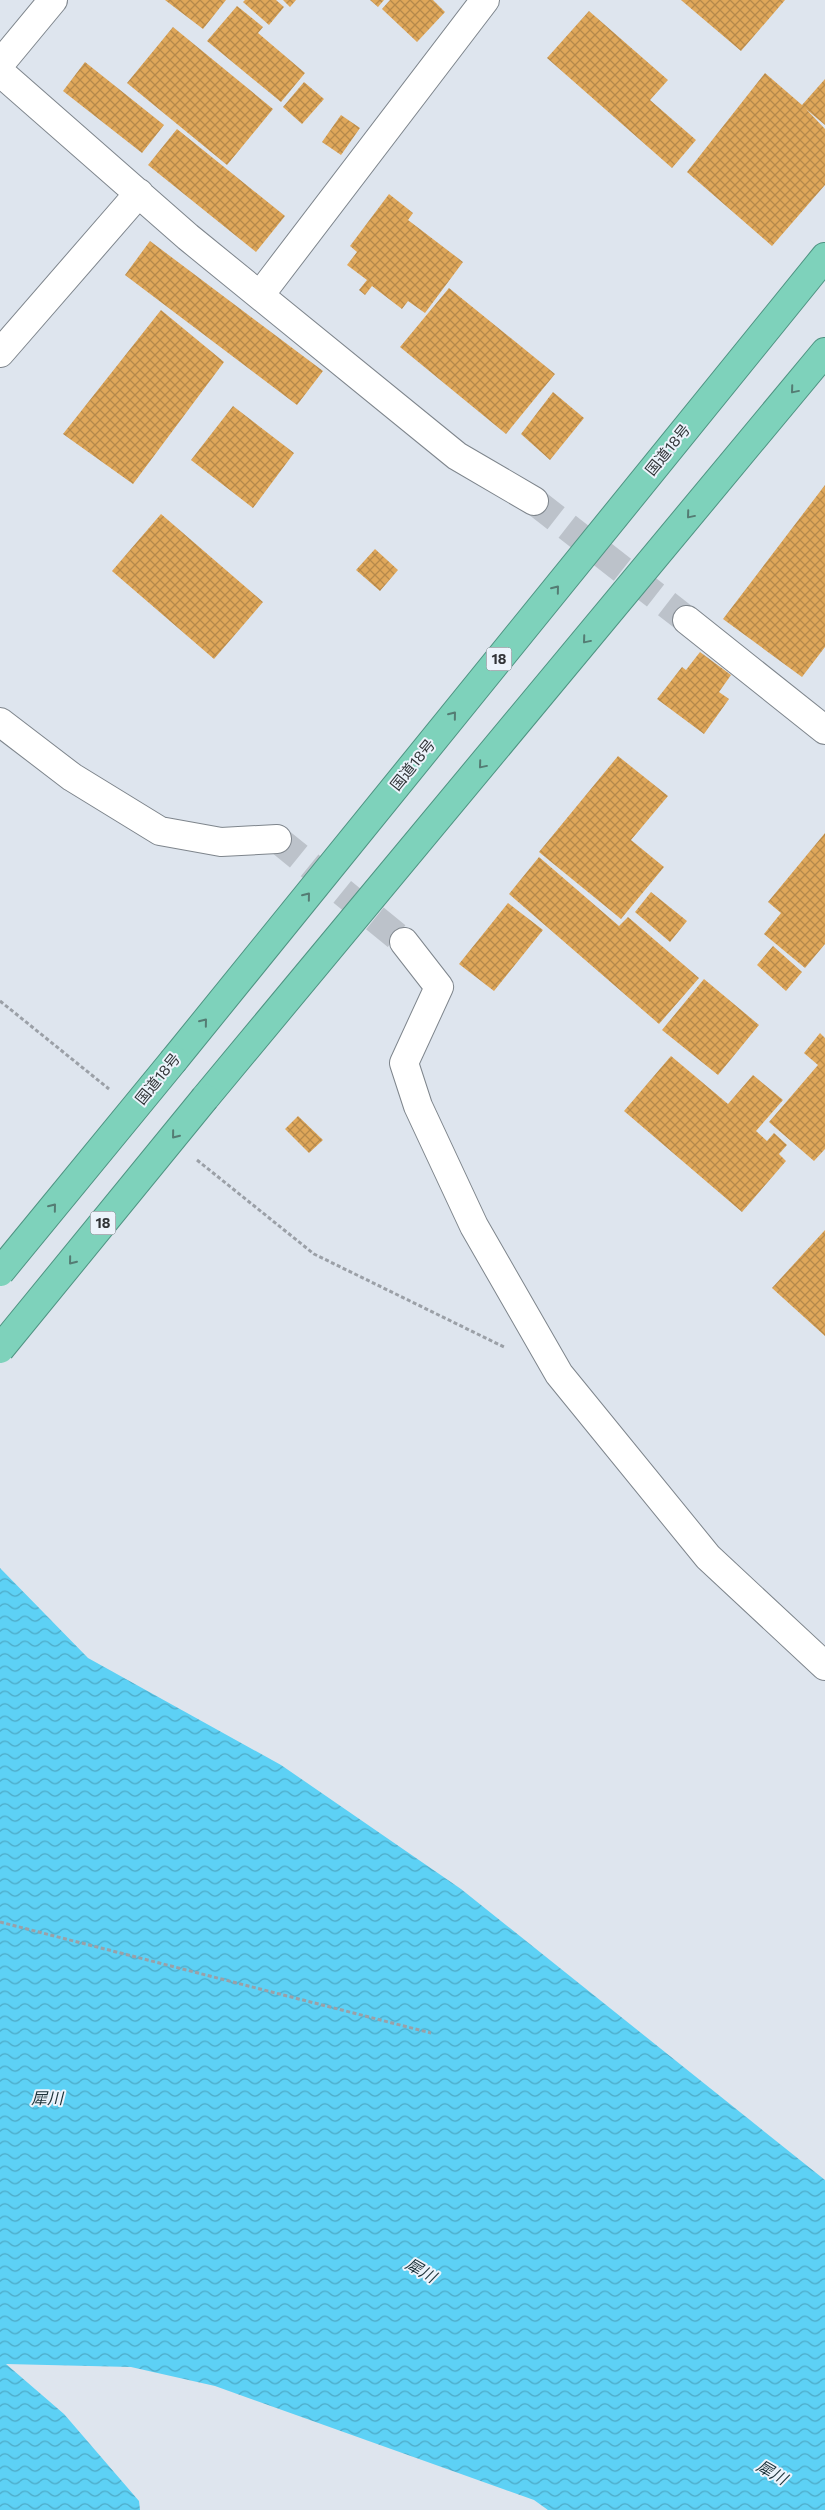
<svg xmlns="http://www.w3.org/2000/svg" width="825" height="2510" font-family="Commissioner,'Noto Sans JP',sans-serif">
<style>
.water{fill:url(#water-waves)}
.building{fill:url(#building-cross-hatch)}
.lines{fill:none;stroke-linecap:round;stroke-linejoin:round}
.minor-tunnel{stroke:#bcc2ca;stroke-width:28;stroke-dasharray:28 14;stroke-linecap:butt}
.minor-casing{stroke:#7e858c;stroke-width:30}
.tertiary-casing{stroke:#7e858c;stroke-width:30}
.trunk-casing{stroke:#4f9382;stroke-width:30}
.path{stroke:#9ba0a7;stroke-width:3;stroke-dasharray:4 2.5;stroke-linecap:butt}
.minor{stroke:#fff;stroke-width:28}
.tertiary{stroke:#fff;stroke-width:28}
.trunk{stroke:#7ed2bb;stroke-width:28}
.trunk-bridge-casing{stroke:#4f9382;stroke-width:30;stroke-linecap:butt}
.trunk-bridge{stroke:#7ed2bb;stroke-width:28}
.oneway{stroke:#547c73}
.labels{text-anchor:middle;stroke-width:4;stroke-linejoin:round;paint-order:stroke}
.shield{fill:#ecf3fb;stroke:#6a6e72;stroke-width:1}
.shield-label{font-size:14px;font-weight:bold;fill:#323538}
.street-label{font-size:15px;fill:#323538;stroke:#ecf3fb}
.water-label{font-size:16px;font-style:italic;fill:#1b3037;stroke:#ecf3fb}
</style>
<defs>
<pattern id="water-waves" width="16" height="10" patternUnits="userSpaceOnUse" patternTransform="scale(1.25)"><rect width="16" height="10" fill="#5dd1f5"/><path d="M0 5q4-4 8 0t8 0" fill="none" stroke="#4daac7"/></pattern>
<pattern id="building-cross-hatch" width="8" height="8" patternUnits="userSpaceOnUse" patternTransform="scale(1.25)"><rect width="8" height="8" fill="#dfa75a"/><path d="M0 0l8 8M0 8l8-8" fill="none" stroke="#b5894b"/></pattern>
</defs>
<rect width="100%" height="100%" fill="#dee5ee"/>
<path class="water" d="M0 1568 88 1658 281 1765 461 1889 825 2180V2510H548L534 2500 215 2386 131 2367 6 2364 64 2414 139 2501 140 2510H0Z"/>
<path class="building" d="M165 0H226L203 29Z
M245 0H276L284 7 269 25 243 2Z
M283 0H296L290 7Z
M370 0H384L378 7Z
M390 0H433L445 12 417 42 382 9Z
M681 0H785L741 51Z
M237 6 263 27 258 33 305 73 281 102 207 41Z
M589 11 668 80 650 100 696 140 672 168 547 58Z
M173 27 273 109 227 165 127 83Z
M85 62 164 125 142 153 63 91Z
M765 73 802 105 825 79V125L806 109 825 129V185L772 246 687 172Z
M304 82 324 99 302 124 283 107Z
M341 115 360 128 341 155 322 142Z
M177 129 285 216 256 252 148 165Z
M389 194 413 213 408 220 463 262 425 313 408 301 402 309 372 286 365 295 359 290 367 280 347 265 357 252 350 246Z
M150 241 323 371 297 405 125 275Z
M449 288 555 374 506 434 400 347Z
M161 310 224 362 133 484 63 434Z
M553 392 584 418 550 460 521 434Z
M233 406 294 453 253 508 191 460Z
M825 485V647L802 677 723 619Z
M161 514 263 602 214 659 112 571Z
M375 549 398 570 380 591 356 570Z
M700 652 731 675 719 692 729 699 704 734 657 699 682 667 686 670Z
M618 756 668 796 631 840 664 867 621 919 539 852Z
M825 833V944L805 968 764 934 781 913 768 902Z
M539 857 619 926 628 917 699 978 659 1024 509 894Z
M651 892 687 921 670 942 635 912Z
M508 903 543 930 494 991 459 964Z
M773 946 802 972 786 991 757 965Z
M704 979 759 1025 718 1075 662 1030Z
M820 1033 825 1038V1149L814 1161 769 1122 818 1065 804 1053Z
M671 1056 728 1104 753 1075 783 1100 756 1131 767 1141 774 1133 787 1145 779 1154 786 1161 742 1212 624 1111Z
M298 1116 323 1140 309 1153 285 1129Z
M825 1230V1336L772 1288Z"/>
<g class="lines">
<path class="minor-tunnel" d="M534 501 687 620
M277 839 404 942"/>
<g class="minor-casing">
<path id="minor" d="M0 64 53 0
M0 72 188 237 457 456 534 501
M260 295 485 0
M0 353 139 193
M687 620 825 730
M404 942 439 987 404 1063 418 1106 474 1226 559 1374 708 1557 825 1666"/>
</g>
<g class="tertiary-casing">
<path id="tertiary" d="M0 722 72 777 160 831 221 842 277 839"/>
</g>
<g class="trunk-casing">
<path id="trunk" d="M174 1060 825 257
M205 1098 825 352"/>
</g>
<path class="path" d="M0 1001 109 1089
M197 1160 314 1254 504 1347
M0 1922 431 2033"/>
<use href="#minor" class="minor"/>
<use href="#tertiary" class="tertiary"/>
<use href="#trunk" class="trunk"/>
<g class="trunk-bridge-casing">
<path id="trunk-bridge" d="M0 1272 174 1060
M0 1349 205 1098"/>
</g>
<use href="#trunk-bridge" class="trunk-bridge"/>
</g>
<defs><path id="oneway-chevron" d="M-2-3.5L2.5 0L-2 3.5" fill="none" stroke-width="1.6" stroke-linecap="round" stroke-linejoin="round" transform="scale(1.25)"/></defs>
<g class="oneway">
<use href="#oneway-chevron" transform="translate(794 390) rotate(130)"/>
<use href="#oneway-chevron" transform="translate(690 515) rotate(130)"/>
<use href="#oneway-chevron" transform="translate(556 589) rotate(-51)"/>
<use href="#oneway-chevron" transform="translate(586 640) rotate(130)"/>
<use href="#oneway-chevron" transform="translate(453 715) rotate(-51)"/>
<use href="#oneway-chevron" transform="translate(482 765) rotate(130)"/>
<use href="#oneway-chevron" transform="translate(307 896) rotate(-51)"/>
<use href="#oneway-chevron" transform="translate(204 1022) rotate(-51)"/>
<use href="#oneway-chevron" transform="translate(175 1135) rotate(129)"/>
<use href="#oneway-chevron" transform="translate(53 1207) rotate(-51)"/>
<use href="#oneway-chevron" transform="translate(72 1261) rotate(129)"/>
</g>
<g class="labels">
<g class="shield">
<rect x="486.5" y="647.5" width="25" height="23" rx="4"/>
<rect x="90.5" y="1211.5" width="25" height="23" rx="4"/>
</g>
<g class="shield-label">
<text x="499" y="664">18</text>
<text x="103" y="1228">18</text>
</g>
<g class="street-label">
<text transform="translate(668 450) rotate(-51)" y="5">国道18号</text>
<text transform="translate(413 765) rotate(-51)" y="5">国道18号</text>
<text transform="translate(158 1079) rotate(-51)" y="5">国道18号</text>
</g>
<g class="water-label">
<text x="47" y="2104">犀川</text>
<text transform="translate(421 2270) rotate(30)" y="6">犀川</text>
<text transform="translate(772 2472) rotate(30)" y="6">犀川</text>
</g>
</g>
</svg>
